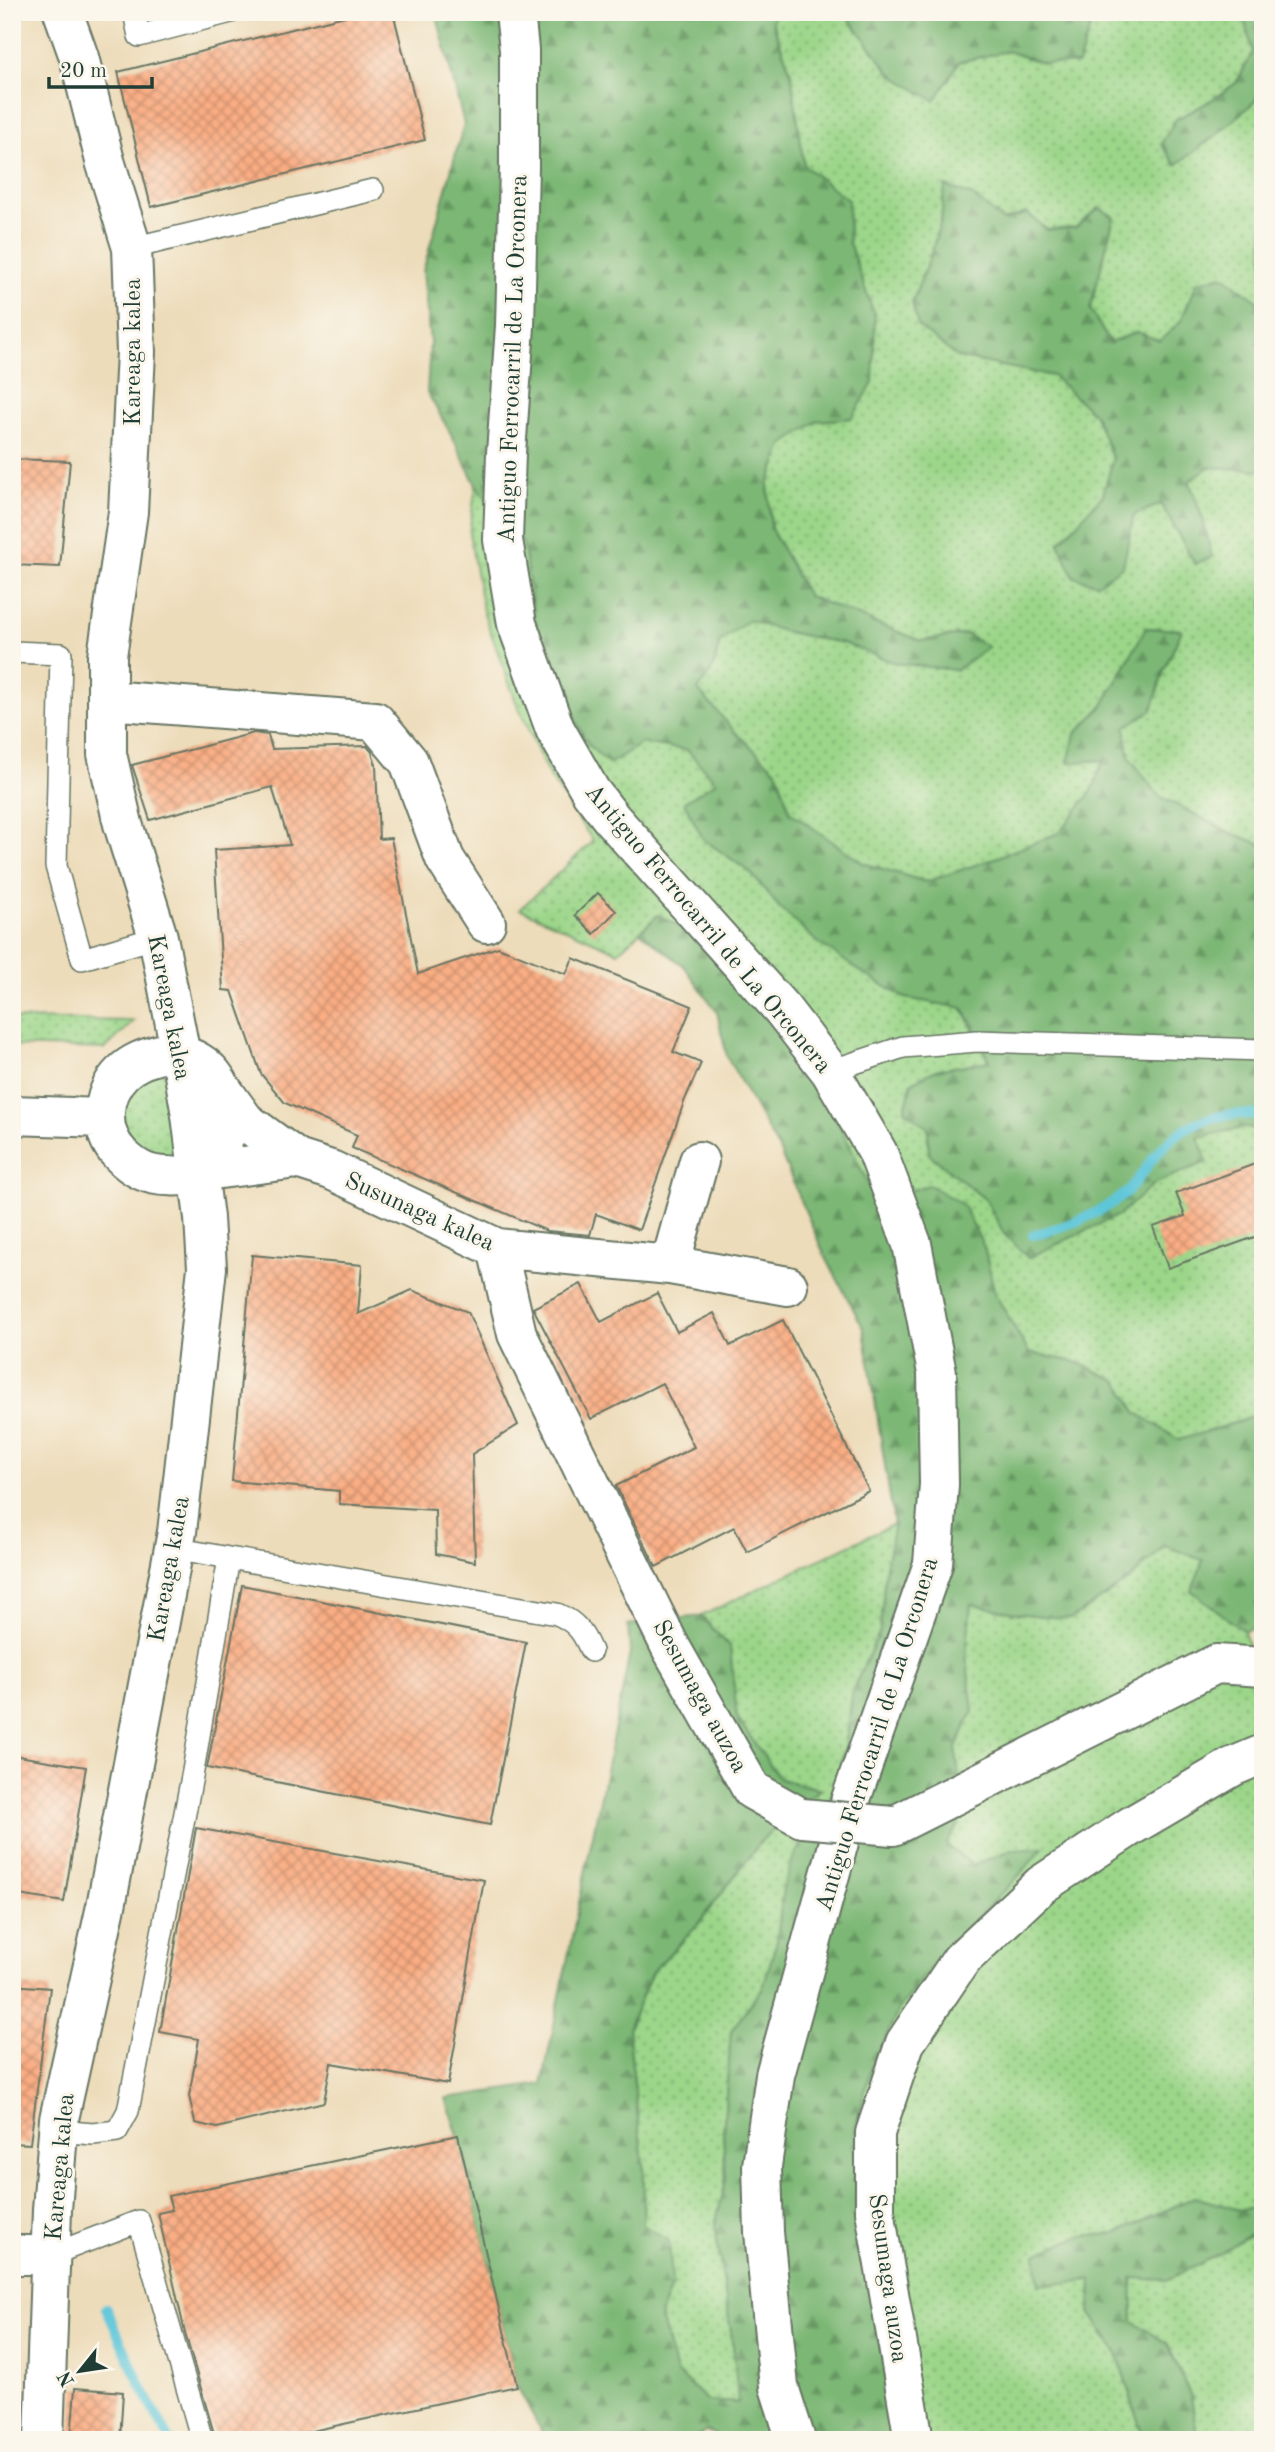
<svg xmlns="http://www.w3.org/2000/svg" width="1275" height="2452" font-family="'Old Standard TT',serif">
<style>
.grass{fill:url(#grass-dots);stroke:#5d8a5e;stroke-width:2}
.forest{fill:url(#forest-firs);stroke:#4e7a54;stroke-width:2}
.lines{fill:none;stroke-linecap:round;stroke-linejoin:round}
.stream{stroke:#5dc6d9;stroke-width:10}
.building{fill:url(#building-cross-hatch)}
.service-casing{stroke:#677563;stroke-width:24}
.minor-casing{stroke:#677563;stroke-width:42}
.service{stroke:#fff;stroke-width:21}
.minor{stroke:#fff;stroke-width:38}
.minor-bridge-casing{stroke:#677563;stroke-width:42;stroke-linecap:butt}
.minor-bridge{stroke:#fff;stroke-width:38}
.labels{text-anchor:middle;stroke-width:6;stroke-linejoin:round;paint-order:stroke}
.street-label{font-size:24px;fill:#1f3d34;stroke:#fbf7ec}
</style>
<defs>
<pattern id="grass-dots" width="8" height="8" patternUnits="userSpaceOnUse" patternTransform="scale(1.75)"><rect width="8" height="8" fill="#9bd689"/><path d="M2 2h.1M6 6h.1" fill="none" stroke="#7eaf71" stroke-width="1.8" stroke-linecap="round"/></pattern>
<pattern id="forest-firs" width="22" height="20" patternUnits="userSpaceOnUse" patternTransform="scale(1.75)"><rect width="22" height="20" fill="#7cb775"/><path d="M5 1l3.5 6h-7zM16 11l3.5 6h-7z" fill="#659661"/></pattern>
<pattern id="building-cross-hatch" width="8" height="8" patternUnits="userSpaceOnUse" patternTransform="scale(1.75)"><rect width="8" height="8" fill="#faad83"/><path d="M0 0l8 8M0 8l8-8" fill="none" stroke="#ca8e6c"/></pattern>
</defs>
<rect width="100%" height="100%" fill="#fbf7ec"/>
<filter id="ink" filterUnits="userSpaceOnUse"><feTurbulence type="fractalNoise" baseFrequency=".0143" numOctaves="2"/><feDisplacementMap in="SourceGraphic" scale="14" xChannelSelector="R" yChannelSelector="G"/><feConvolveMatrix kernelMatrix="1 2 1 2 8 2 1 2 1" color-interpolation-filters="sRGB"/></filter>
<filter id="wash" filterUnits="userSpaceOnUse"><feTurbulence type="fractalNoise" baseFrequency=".00686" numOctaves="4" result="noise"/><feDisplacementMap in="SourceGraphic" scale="28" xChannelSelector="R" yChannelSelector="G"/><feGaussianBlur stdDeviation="1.57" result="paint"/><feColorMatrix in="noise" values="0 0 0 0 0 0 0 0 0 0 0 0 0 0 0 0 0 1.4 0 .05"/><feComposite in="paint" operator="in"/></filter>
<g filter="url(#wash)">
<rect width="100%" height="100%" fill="#eddcba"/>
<path class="grass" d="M776 12H844L892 75 935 100 958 62 1007 51 1043 63 1089 31 1093 12H1236L1244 18 1254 51 1236 83 1207 103 1176 119 1177 164 1216 135 1260 97 1263 92V314L1256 300 1197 283 1181 321 1160 342 1137 332 1110 343 1090 309 1114 217 1099 208 1075 228 1047 230 1027 213 1003 221 973 196 946 186 941 219 931 254 912 303 957 357 1053 376 1095 415 1113 460 1103 495 1083 519 1123 566 1134 515 1161 504 1195 564 1211 557 1203 519 1189 481 1209 467 1263 470V845L1229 832 1159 796 1129 757 1124 727 1164 670 1182 630 1146 628 1102 707 1075 734 1104 760 1092 791 1059 833 993 859 926 882 863 863 790 812 777 771 736 733 698 690 713 668 720 641 749 620 787 632 843 643 895 663 956 670 966 634 921 641 807 596 771 529 768 485 783 445 817 421 852 418 875 317 849 243 848 200 804 166 791 73 772 20Z
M476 485 523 543 610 763 642 743 687 750 716 782 703 839 750 872 780 908 815 939 858 970 905 998 962 1007 990 1061 936 1070 912 1082 906 1110 928 1128 929 1154 986 1200 1004 1234 1119 1215 1155 1183 1207 1162 1198 1137 1247 1127 1263 1130V1412L1241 1421 1179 1441 1136 1412 1118 1381 1076 1362 1029 1353 995 1294 984 1247 876 1200 832 1110 658 915 618 952 520 909 593 841 548 774 516 702 483 611 469 533Z
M12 1019 134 1021 105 1049 12 1046Z
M152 1071 172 1075 187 1159C178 1160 163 1164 154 1161 125 1150 112 1107 133 1082 137 1078 146 1074 152 1071Z
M894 1524 885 1573 880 1631 853 1689 846 1743 832 1798 783 1889 777 1941 763 1987 731 2031 723 2134 726 2180 715 2226 734 2352 739 2403 708 2401 676 2372 660 2314 672 2284 643 2226 644 2173 628 2029 652 1972 697 1926 763 1839 820 1789 780 1779 737 1718 730 1647 701 1616Z
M1165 1546 1204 1560 1192 1591 1244 1631 1263 1697V1854L1257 1876 1263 1918V2205L1239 2210 1194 2197 1116 2234 1080 2236 1093 2280 1090 2312 1117 2353 1144 2440H897L857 2219 855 2130 871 2067 899 2009 944 1950 1014 1881 1042 1849 1011 1850 973 1866 945 1845 962 1818 956 1746 973 1711 966 1656 971 1603 1015 1613 1071 1619 1129 1580Z
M1253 2233 1263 2234V2440H1198L1191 2397 1168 2344 1133 2321 1132 2277 1167 2279 1220 2253Z"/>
<path class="forest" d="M436 12H776L772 21 791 73 804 166 848 200 849 243 875 317 873 383 852 418 817 421 783 445 768 485 771 529 808 596 921 641 966 634 988 647 956 670 895 663 843 643 786 632 749 620 720 641 713 668 698 690 736 733 777 771 790 812 863 863 926 882 993 859 1059 833 1092 791 1103 760 1068 763 1075 734 1102 707 1146 628 1182 630 1164 670 1152 710 1125 727 1129 757 1159 796 1229 832 1263 845V1130L1247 1127 1198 1137 1207 1162 1155 1183 1119 1215 1028 1258 1004 1234 986 1200 929 1154 928 1128 905 1110 912 1082 936 1070 990 1061 963 1008 905 998 858 970 815 940 780 908 750 872 703 839 684 802 716 782 687 750 642 743 609 764 588 745 559 687 534 617 523 543 476 485 451 434 427 392 430 343 423 271 464 124Z
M844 12H1093L1089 31 1078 64 1043 63 1007 51 959 62 935 101 892 75Z
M1236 12H1263V92L1260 97 1216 135 1176 165 1161 144 1176 119 1207 103 1236 83 1253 52 1244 18Z
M945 186 973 196 1003 221 1027 213 1047 230 1075 228 1099 208 1114 217 1090 309 1110 343 1137 332 1160 341 1181 321 1197 283 1222 275 1256 300 1263 314V470L1209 467 1189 481 1203 519 1212 557 1195 564 1161 504 1134 515 1123 566 1097 584 1074 577 1059 543 1103 495 1113 459 1095 415 1053 376 957 357 918 326 912 303 931 254 941 220Z
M658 915 689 931 795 1052 832 1110 876 1200 929 1185 963 1205 984 1247 995 1294 1029 1353 1076 1362 1118 1381 1136 1412 1179 1440 1241 1421 1263 1412V1626L1244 1631 1192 1591 1203 1560 1165 1546 1129 1580 1071 1619 1015 1613 971 1604 966 1656 973 1711 956 1747 962 1818 946 1845 973 1865 1011 1850 1043 1848 1014 1881 944 1950 899 2009 871 2067 855 2130 857 2219 897 2440H727L706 2431 693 2440H546L517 2386 458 2136 446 2098 542 2084 630 1653 628 1625 701 1616 730 1647 737 1718 780 1779 820 1789 763 1839 696 1926 652 1972 628 2029 644 2173 643 2225 669 2241 672 2284 660 2314 676 2372 708 2401 738 2403 734 2352 715 2226 726 2180 723 2134 731 2031 763 1987 777 1941 783 1889 794 1856 832 1798 846 1743 853 1689 880 1631 885 1573 894 1524 864 1329 824 1254 780 1152 727 1057 717 1012 684 966 640 932Z
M1194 2197 1239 2210 1263 2205V2234L1252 2233 1221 2253 1167 2280 1132 2278 1133 2321 1167 2344 1191 2397 1198 2440H1144L1117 2353 1090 2312 1092 2280 1039 2285 1036 2254 1080 2236 1116 2234Z"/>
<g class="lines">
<path class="stream" d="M1033 1235C1069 1225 1096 1217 1126 1193 1139 1181 1148 1163 1160 1150 1188 1119 1223 1110 1263 1116
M106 2308 141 2386 170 2440"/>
</g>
<g id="blocks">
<path class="building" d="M361 12H393L425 140 151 207 118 72Z
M12 459 70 461 60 567 12 565Z
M254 733 268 735 272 749 367 746 372 752 376 765 379 839 391 838 418 974 498 947 566 974 573 958 692 1006 673 1052 701 1063 684 1102 639 1230 596 1214 590 1235 547 1231 352 1148 357 1135 285 1103 261 1074 232 991 223 990 214 850 290 845 272 787 150 820 132 765Z
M598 893 616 911 594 934 575 915Z
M1263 1161V1234L1168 1268 1153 1227 1185 1216 1176 1193Z
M252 1255 362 1265 358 1314 412 1290 468 1312 518 1425 472 1454 475 1562 436 1554 435 1510 339 1504V1491L232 1481Z
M581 1284 601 1322 657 1293 677 1332 714 1313 730 1346 783 1320 869 1491 747 1552 734 1527 656 1567 616 1486 694 1447 662 1383 591 1419 533 1308Z
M242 1585 526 1642 490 1825 207 1768Z
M12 1755 86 1767 64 1902 12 1894Z
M196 1828 484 1880 448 2084 331 2063 324 2102 217 2128 195 2123 189 2096 199 2039 160 2032Z
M12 1985 50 1988 30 2144 12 2143Z
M458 2135 517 2386 271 2440H220L219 2436 215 2437 185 2333 158 2213 172 2210 168 2196Z
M75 2388 123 2392 120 2440H71Z"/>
</g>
</g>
<g filter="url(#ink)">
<use href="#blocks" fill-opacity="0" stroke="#677563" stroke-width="2"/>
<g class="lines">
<g class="service-casing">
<path id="service" d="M134 12 139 36 231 12
M132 248 373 190
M12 652 61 654 56 866 82 959 158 937
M830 1071 903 1047 977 1041 1263 1050
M229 1558 557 1614C576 1622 583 1632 591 1651
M58 2131 93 2134 117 2131 128 2111 193 1771 229 1558 174 1548
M51 2255 139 2221 202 2440"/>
</g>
<g class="minor-casing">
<path id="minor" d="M515 12 519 50V167L515 326 506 453 503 540 517 624 555 729 591 792 612 819 782 1009 830 1071 878 1153 912 1244 937 1373 939 1484 933 1564 850 1802 775 2075 762 2166 764 2232 779 2387 796 2440
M107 700 375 721 409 762 445 859 486 923
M160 1054C166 1054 174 1054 181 1055 235 1068 244 1143 198 1172 190 1176 176 1177 167 1176 147 1176 133 1168 120 1154 99 1132 100 1095 122 1073 133 1062 146 1058 160 1054Z
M12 1115 104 1118
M297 1159 331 1170 497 1248 670 1265 699 1161
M197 1172 297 1159 245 1121 224 1092
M497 1248 517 1334 670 1646 752 1790 802 1818
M670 1265 788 1286
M893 1826 1216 1664 1263 1667
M12 2255H51
M44 2440 52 2210 59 2119 106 1906 177 1532 207 1268 204 1218 191 1115 178 1040 158 937 123 824 107 754V656L128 512 136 352 132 248 105 161 79 57 63 12
M914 2440 875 2211V2133L905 2043 961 1960 1041 1885 1131 1826 1232 1767 1263 1754"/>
</g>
<use href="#service" class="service"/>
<use href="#minor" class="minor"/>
<g class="minor-bridge-casing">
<path id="minor-bridge" d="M802 1818 893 1826"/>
</g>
<use href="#minor-bridge" class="minor-bridge"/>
</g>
</g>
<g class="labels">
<g class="street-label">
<text transform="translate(132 352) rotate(-90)" y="8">Kareaga kalea</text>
<text transform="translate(512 359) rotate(-88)" y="8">Antiguo Ferrocarril de La Orconera</text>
<text transform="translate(709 928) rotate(50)" y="8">Antiguo Ferrocarril de La Orconera</text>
<text transform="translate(170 1007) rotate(79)" y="8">Kareaga kalea</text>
<text transform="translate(420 1211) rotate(24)" y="8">Susunaga kalea</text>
<text transform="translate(168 1569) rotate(-80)" y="8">Kareaga kalea</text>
<text transform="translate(701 1696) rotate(61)" y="8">Sesumaga auzoa</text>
<text transform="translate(876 1734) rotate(-73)" y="8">Antiguo Ferrocarril de La Orconera</text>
<text transform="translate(59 2167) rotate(-85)" y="8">Kareaga kalea</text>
<text transform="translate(889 2278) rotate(82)" y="8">Sesumaga auzoa</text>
</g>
</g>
<rect width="1275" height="2452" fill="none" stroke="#fbf7ec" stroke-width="42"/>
<g transform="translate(80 2371) rotate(240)" stroke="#fbf7ec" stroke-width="5" paint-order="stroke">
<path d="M0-5L12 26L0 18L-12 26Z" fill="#1f3d34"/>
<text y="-10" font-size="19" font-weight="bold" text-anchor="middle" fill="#1f3d34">N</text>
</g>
<path d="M49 77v10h103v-10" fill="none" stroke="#1f3d34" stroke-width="3.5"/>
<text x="60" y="77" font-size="21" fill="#1f3d34" stroke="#fbf7ec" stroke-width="5" paint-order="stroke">20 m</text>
</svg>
